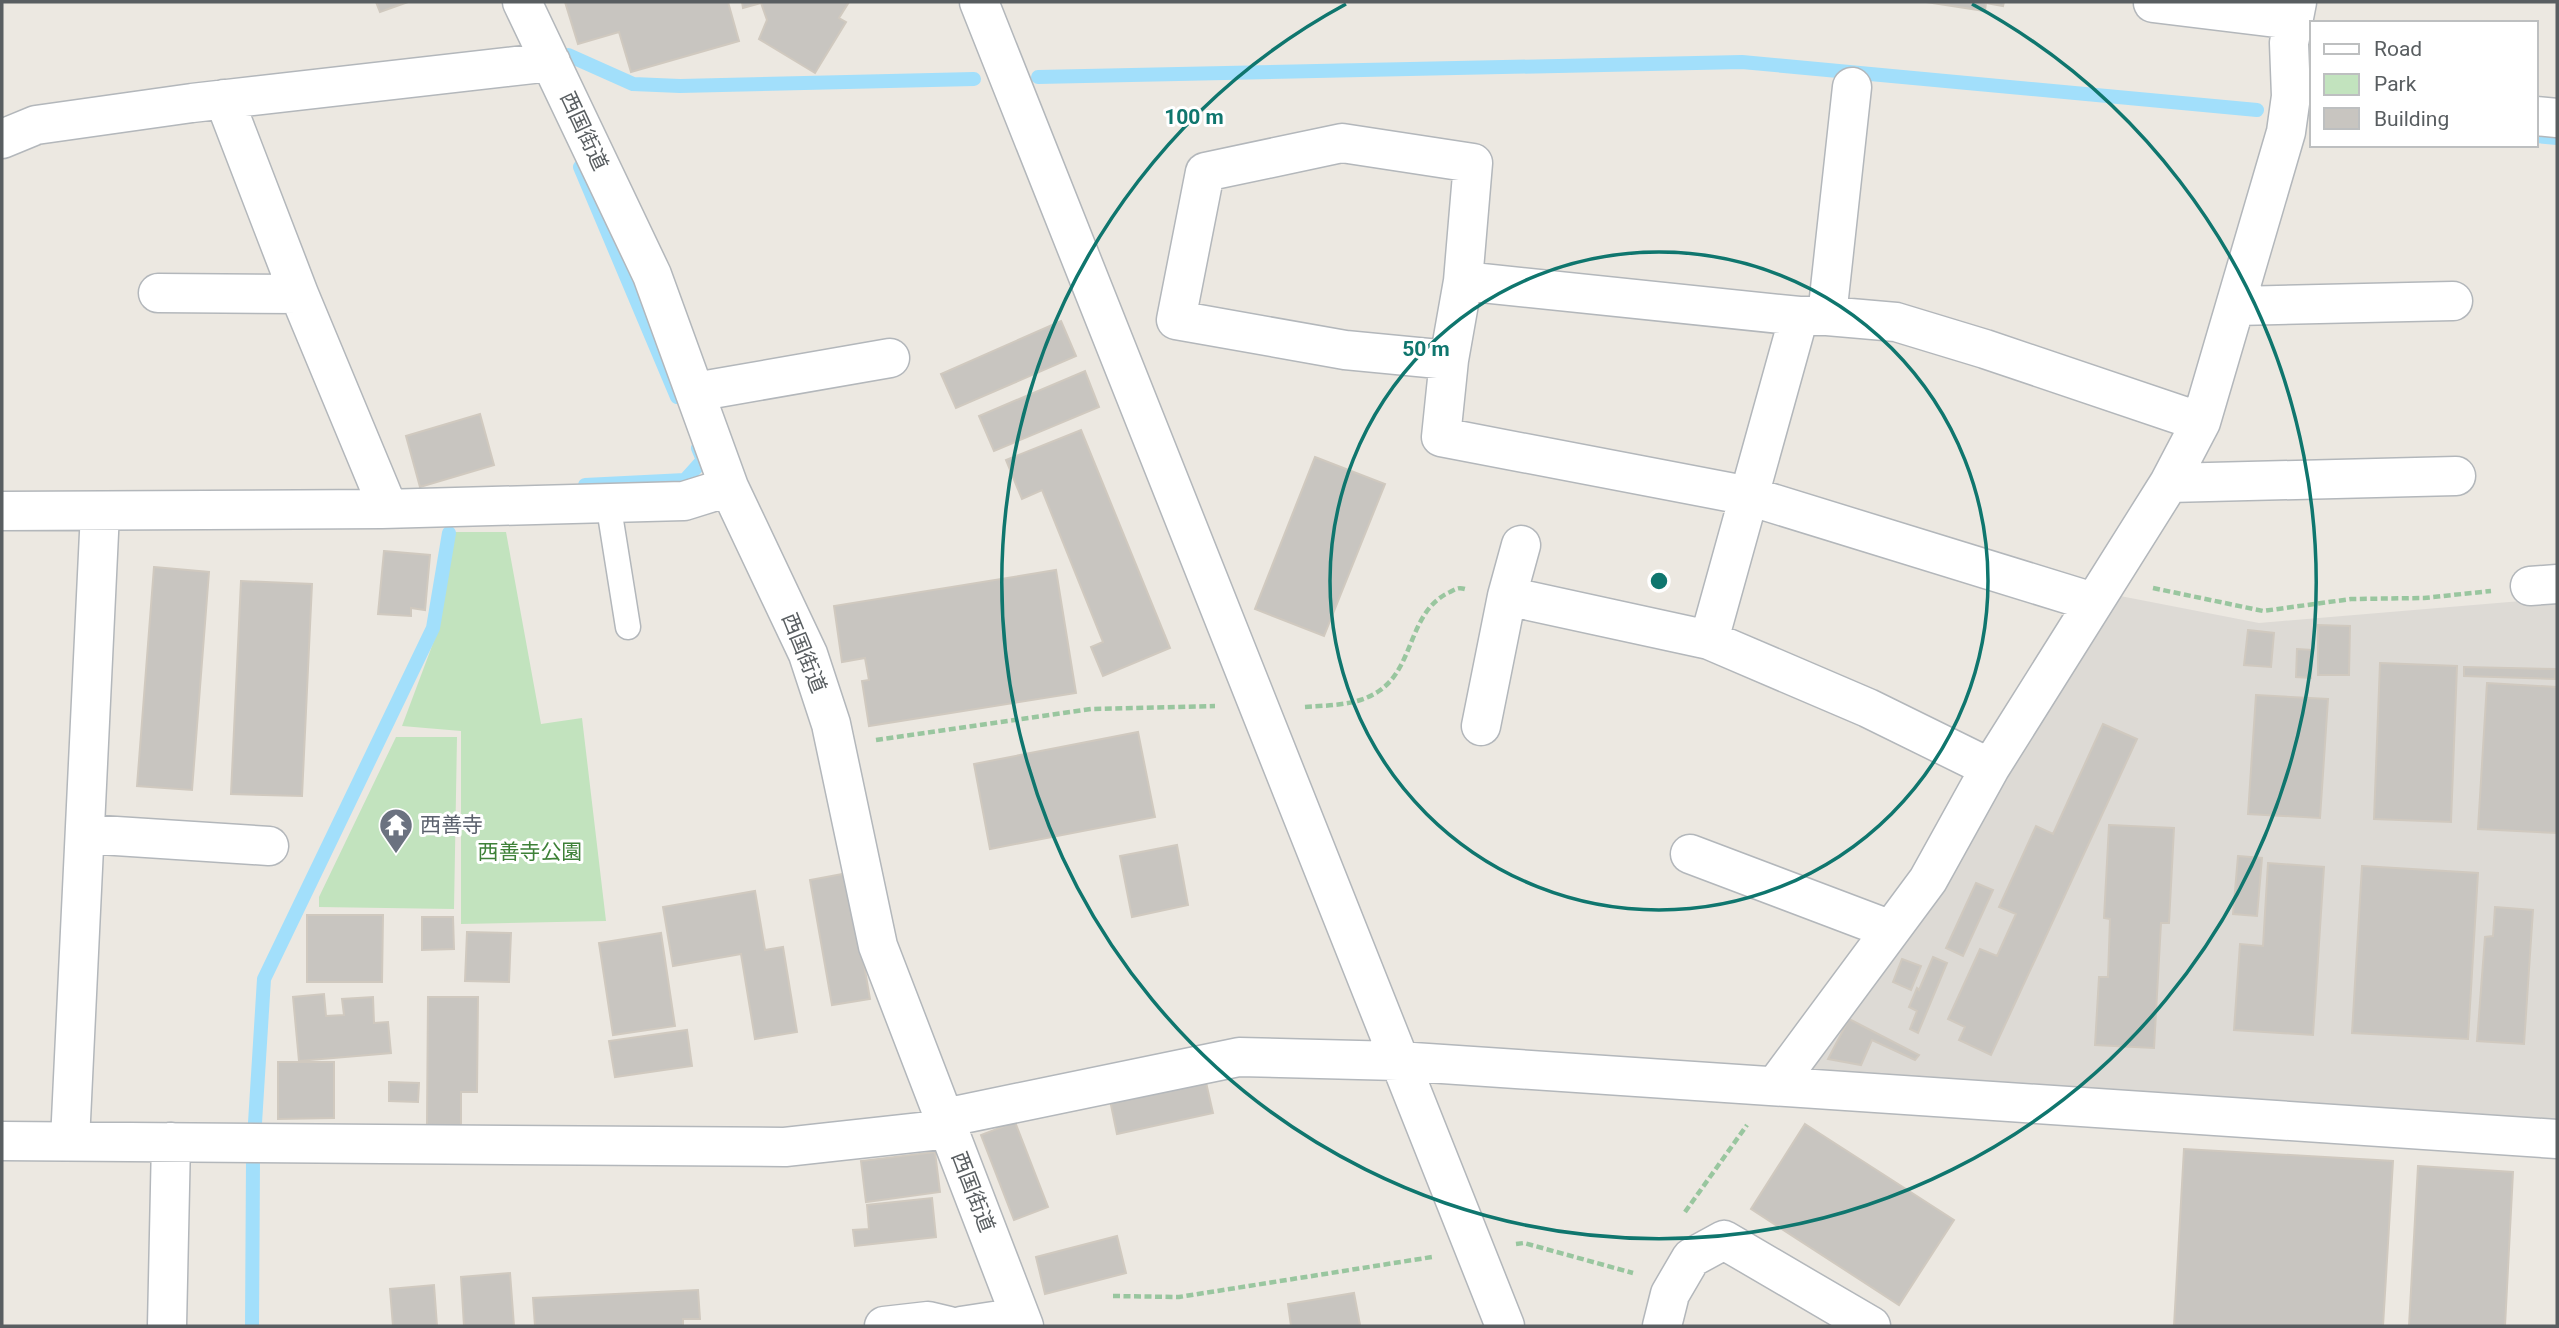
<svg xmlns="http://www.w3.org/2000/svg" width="2559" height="1328" font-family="Roboto,'Noto Sans JP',sans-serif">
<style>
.industrial{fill:#dddad5}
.green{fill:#c2e3be}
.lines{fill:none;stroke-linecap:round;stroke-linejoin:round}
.stream{stroke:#a2dffb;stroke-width:14}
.building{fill:#c8c5c0;stroke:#d0c9bf;stroke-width:2}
.service-casing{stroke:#b3b7bb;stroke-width:27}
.minor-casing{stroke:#b3b7bb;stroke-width:41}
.path{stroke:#99c69f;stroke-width:4.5;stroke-dasharray:7 3.5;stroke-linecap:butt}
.service{stroke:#fff;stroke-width:24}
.minor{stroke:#fff;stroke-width:38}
.ring{fill:none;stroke:#0f766e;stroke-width:3.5}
.labels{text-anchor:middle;stroke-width:6;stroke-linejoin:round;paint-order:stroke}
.street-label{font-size:21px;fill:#595e61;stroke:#fff}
.worship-label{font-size:21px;fill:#5b616d;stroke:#fff;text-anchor:start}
.park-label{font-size:21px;fill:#3e8138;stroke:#fff}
.centre{fill:#0f766e;stroke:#fff;stroke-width:3.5}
.ring-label{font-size:21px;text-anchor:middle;font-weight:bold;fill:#0f766e;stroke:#fff;stroke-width:6;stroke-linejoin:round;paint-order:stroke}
</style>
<rect width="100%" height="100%" fill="#ece8e1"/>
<path class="industrial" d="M2115 595 2259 623 2557 598V1121L1810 1070 2004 774Z"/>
<path class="green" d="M455 532H506L541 724 582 718 606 921 461 924V731L402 726 438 630Z
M396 737H457L454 909 319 907V897Z"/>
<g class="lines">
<path class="stream" d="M568 55 633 84 680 86 974 79
M1038 77 1742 62 2257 110
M2536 136 2557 138
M580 167 677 397
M585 485 685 480 703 460 698 448
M255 1123 264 979 433 628 449 533
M252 1326 253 1161"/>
</g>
<path class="building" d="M376 2H408L380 12Z
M565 2H728L739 41 631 72 619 32 578 44Z
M742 2H849L839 18 846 22 815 73 759 39 767 20 761 3 743 8Z
M1926 2H2004L2003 6 1986 3 1985 11Z
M1061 321 1076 356 956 408 941 374Z
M1085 371 1099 407 994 451 979 416Z
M480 414 494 465 420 487 406 436Z
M1081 430 1170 648 1103 676 1091 647 1103 642 1042 490 1022 499 1006 460Z
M1315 457 1385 484 1324 636 1255 609Z
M384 551 430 555 425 610 411 608V616L378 614Z
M154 567 209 572 192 790 137 786Z
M1056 570 1076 693 869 726 862 681 869 680 865 658 842 662 834 606Z
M241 581 312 584 302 796 231 794Z
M2318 625 2350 626 2349 675H2318Z
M2248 630 2274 633 2271 667 2244 665Z
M2297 649 2312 650 2311 678 2296 677Z
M2380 663 2457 666 2451 822 2374 819Z
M2464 667 2556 669 2555 679 2464 676Z
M2487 683 2557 687V833L2478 829Z
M2256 695 2328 699 2320 818 2248 814Z
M2103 724 2137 739 1991 1055 1959 1040 1965 1027 1948 1019 1980 949 1997 956 2016 914 1999 907 2036 826 2053 834Z
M1138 732 1155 817 990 849 974 764Z
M2109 825 2174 828 2169 923H2161L2154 1048 2095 1045 2099 977H2108L2110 919 2104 918Z
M1177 845 1188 905 1132 917 1120 856Z
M2238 856 2262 858 2257 916 2233 914Z
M2268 863 2324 867 2313 1035 2234 1030 2240 944 2263 946Z
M2362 866 2478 873 2468 1039 2352 1033Z
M848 873 870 999 832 1005 810 880Z
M1976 883 1993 890 1963 956 1946 948Z
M755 891 765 950 783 947 797 1032 755 1039 741 954 673 966 663 907Z
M2495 907 2533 910 2524 1044 2477 1041 2485 937 2493 936Z
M307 915H383L382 982H307Z
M422 917H453L454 949 422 950Z
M467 932 511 933 509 982 465 981Z
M661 933 675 1026 613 1035 599 943Z
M1933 957 1947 963 1918 1033 1910 1029 1917 1011 1909 1007 1917 988 1919 990Z
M1902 959 1921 966 1911 990 1893 982Z
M324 994 326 1016 344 1015 342 999 373 997 374 1023 388 1022 391 1053 299 1061 293 997Z
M428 997H478L477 1092H461V1125H427Z
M1849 1019 1919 1055 1915 1060 1872 1040 1861 1065 1828 1059Z
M687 1030 692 1066 615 1077 609 1041Z
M278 1062H334V1118L278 1119Z
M1205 1078 1213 1113 1117 1134 1110 1100Z
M389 1082 419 1083 418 1102 389 1101Z
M1015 1122 1048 1207 1014 1220 981 1135Z
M1805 1124 1954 1220 1899 1305 1751 1209Z
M2184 1149 2393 1161 2383 1326H2174Z
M935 1152 940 1192 866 1202 861 1161Z
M2418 1166 2513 1172 2505 1326H2409Z
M932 1198 936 1237 855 1246 853 1230 869 1229 867 1205Z
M1117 1236 1126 1273 1045 1294 1036 1257Z
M510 1273 514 1326H464L461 1277Z
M434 1285 437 1326H393L390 1289Z
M698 1290 700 1319H683V1326H535L533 1298Z
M1354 1293 1360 1325 1291 1326 1288 1304Z"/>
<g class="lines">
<g class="service-casing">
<path id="service" d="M608 502 628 627"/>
</g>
<g class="minor-casing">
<path id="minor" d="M522 2 652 275 729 487 808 654 831 724 878 946 1024 1326
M979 2 1505 1326
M2153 3 2294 20
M224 99 299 294 383 496 382 509
M2536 116 2557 118
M2 139 36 125 192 103 551 62
M158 293 299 294
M2237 306 2453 301
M1827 316 1852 87
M1449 360 1345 350 1176 320 1205 172 1342 143 1473 163 1463 281
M695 392 890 358
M2169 483 2456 476
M2 511 382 509 684 501 729 487
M2530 586 2557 584
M1507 596 1709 640 1868 708 1990 768
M2093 602 1749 496 1441 437 1449 360 1463 281 1799 316H1827L1896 322 1985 349 2201 422
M1709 640 1799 316
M1481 726 1507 596 1521 545
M85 834 269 846
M1690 854 1891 930
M1776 1085 1928 880 1990 768 2169 483 2201 422 2286 132 2291 96 2289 43 2297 2
M944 1118 1239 1057 1398 1061 2557 1139
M2 1141 785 1147 949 1129
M70 1141 100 512
M167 1326 171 1142
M884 1326 928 1321 949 1326
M961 1326 1020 1317
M1662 1326 1670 1294 1691 1258 1724 1240 1871 1326"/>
</g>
<path class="path" d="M2153 588 2263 611 2351 599 2424 598 2491 591
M1305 707C1330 705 1357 706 1379 691 1415 667 1408 611 1450 592 1456 589 1458 587 1465 589
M876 740 1091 709 1215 706
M1685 1212 1747 1125
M1516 1244 1524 1243 1633 1273
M1113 1296 1179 1297 1432 1257"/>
<use href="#service" class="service"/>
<use href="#minor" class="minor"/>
</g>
<g class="ring">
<circle cx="1659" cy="581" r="329"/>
<path d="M1972 4A657 657 0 1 1 1346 4"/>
</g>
<defs>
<g id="temple-pin" transform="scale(1.75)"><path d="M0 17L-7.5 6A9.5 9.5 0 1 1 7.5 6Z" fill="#6b7280" stroke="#fff"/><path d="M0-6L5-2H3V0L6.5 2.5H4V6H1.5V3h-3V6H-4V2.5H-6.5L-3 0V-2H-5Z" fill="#fff"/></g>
</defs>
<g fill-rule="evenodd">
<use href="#temple-pin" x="396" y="825"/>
</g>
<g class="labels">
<g class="street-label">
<text transform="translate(584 131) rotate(65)" y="7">西国街道</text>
<text transform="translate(804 653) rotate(68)" y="7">西国街道</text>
<text transform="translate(973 1192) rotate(69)" y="7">西国街道</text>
</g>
<g class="worship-label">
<text x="420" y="832">西善寺</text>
</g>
<g class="park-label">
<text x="530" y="859">西善寺公園</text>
</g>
</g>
<circle cx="1659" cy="581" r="10" class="centre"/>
<g class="ring-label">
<text x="1194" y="124">100 m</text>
<text x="1426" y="356">50 m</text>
</g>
<rect width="2559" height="1328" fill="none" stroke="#595e61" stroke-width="7"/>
<rect x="2310" y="21" width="228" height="126" fill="#ffffff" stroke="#bdbfc0" stroke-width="2"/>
<rect x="2324" y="44" width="35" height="10" fill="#ffffff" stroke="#bdbfc0" stroke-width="2"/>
<text x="2374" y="56" font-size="21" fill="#595e61">Road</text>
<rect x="2324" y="74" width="35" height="21" fill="#c2e3be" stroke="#bdbfc0" stroke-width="2"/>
<text x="2374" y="91" font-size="21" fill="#595e61">Park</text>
<rect x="2324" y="108" width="35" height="21" fill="#c8c5c0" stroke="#bdbfc0" stroke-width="2"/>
<text x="2374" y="126" font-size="21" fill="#595e61">Building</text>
</svg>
